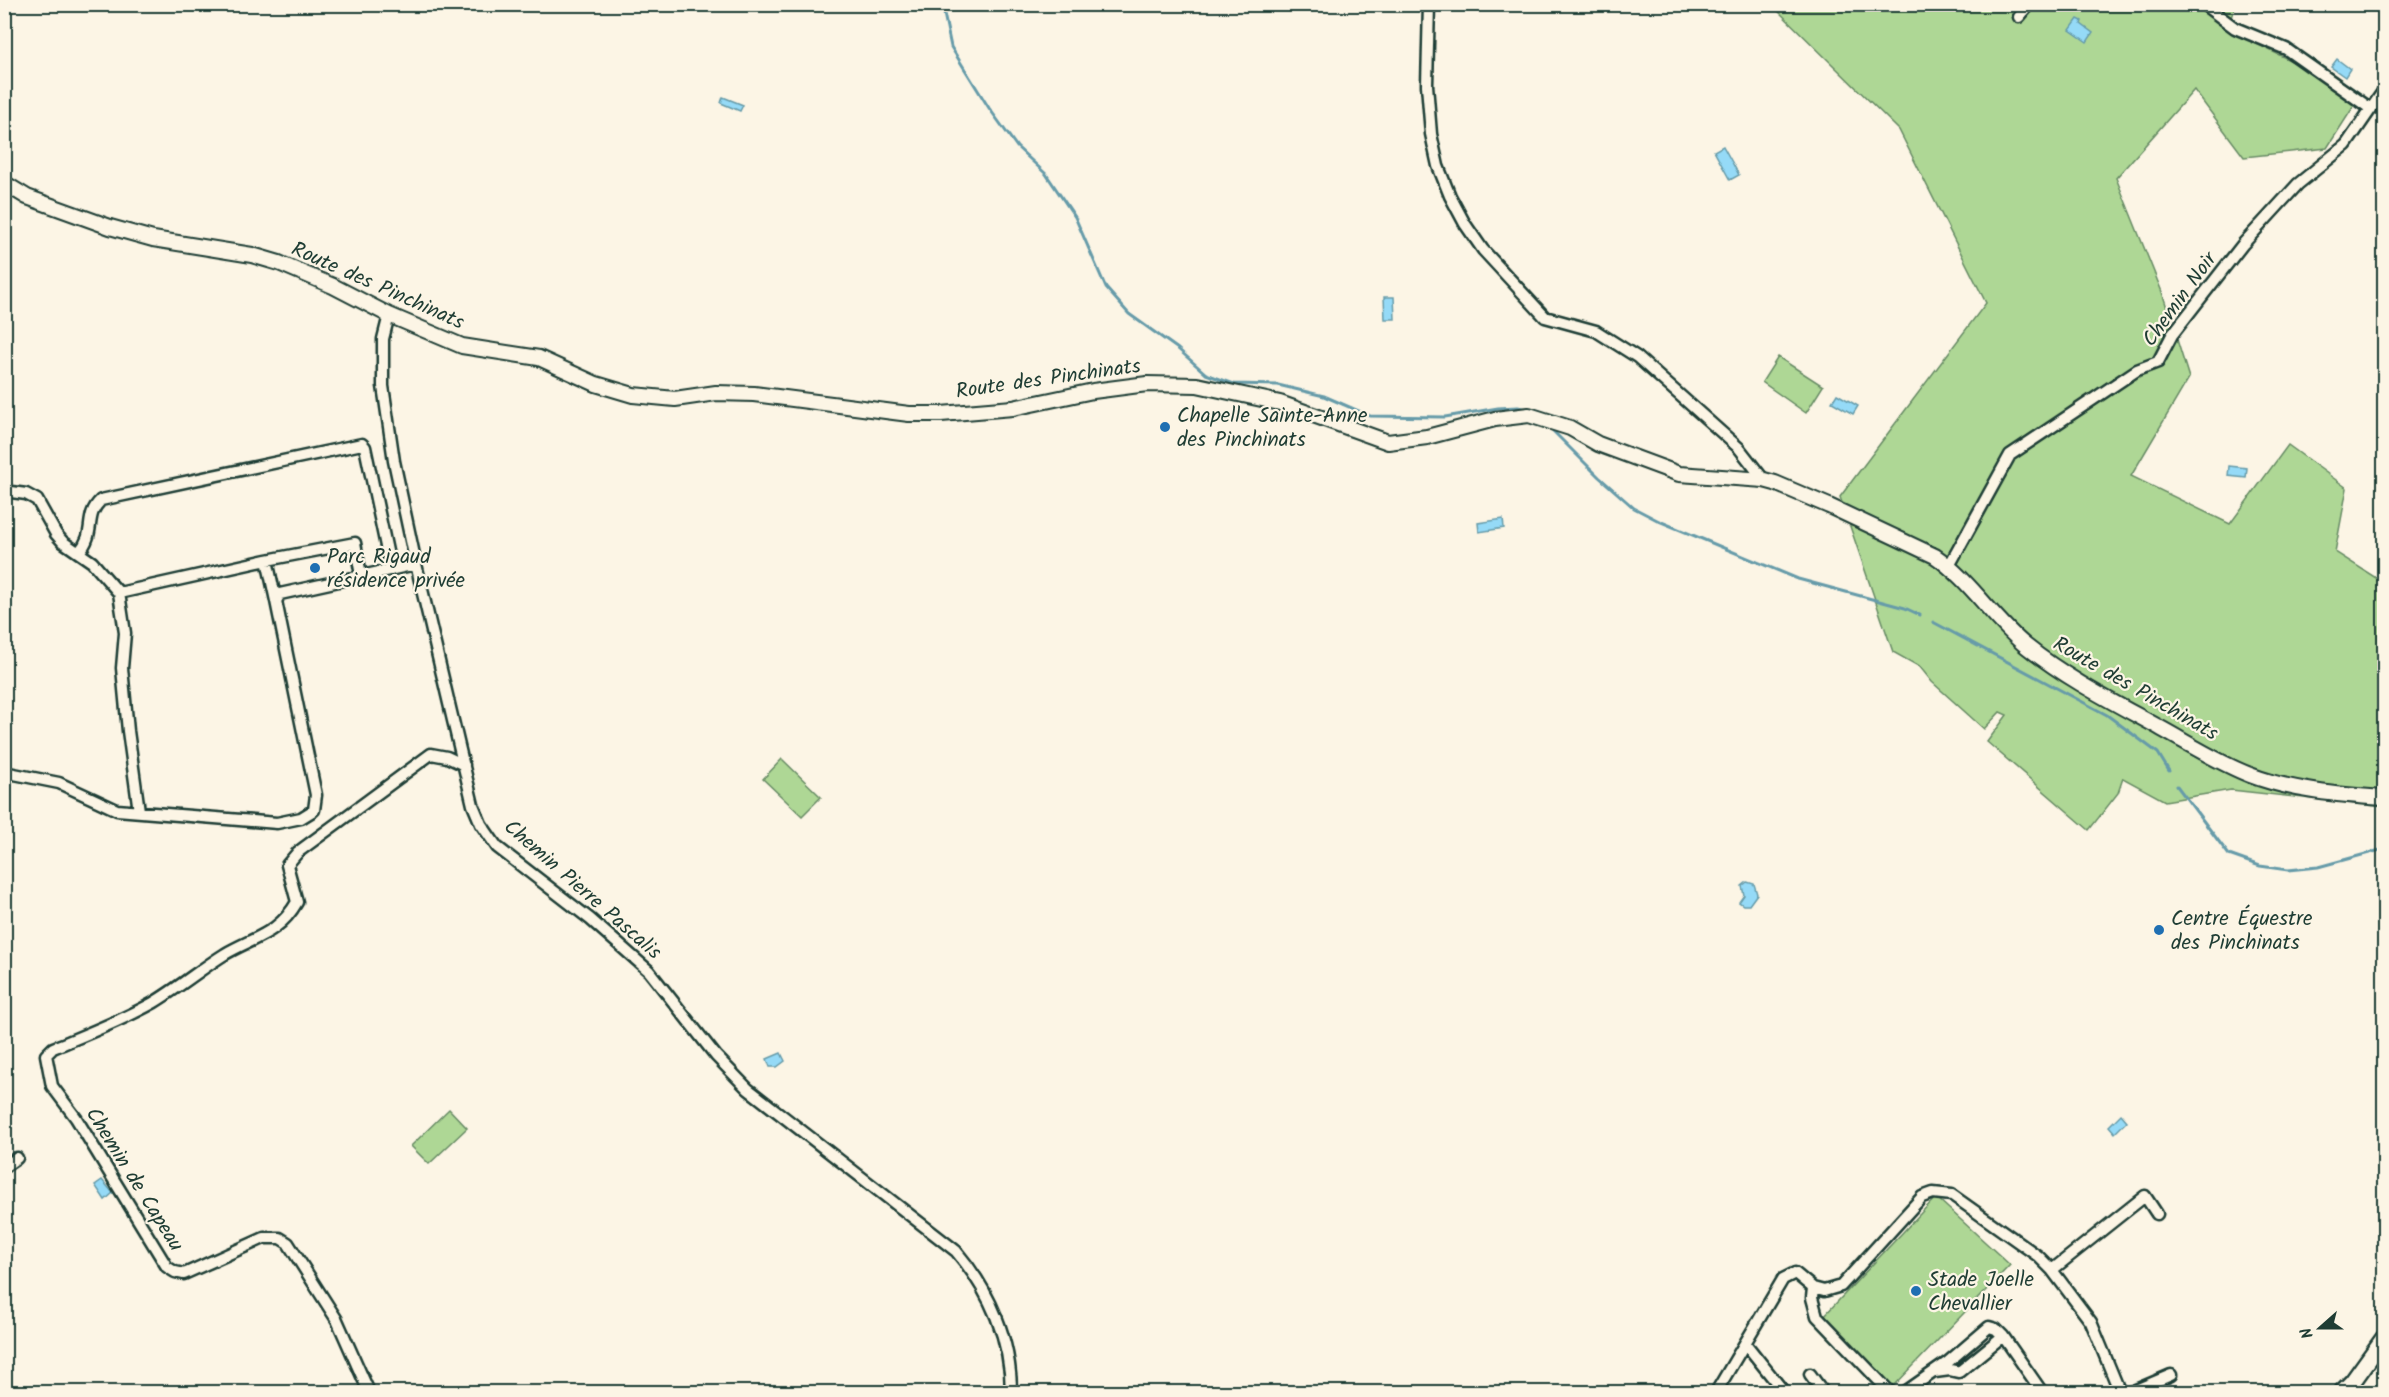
<svg xmlns="http://www.w3.org/2000/svg" width="2389" height="1397" font-family="Kalam,sans-serif">
<style>
.green{fill:#aed795;stroke:#668a64;stroke-width:1.5}
.water{fill:#95daf7;stroke:#669ba9;stroke-width:1.5}
.lines{fill:none;stroke-linecap:round;stroke-linejoin:round}
.stream{stroke:#669ba9;stroke-width:3}
.minor-casing{stroke:#1f3d34;stroke-width:15}
.tertiary-casing{stroke:#1f3d34;stroke-width:18}
.secondary-casing{stroke:#1f3d34;stroke-width:20}
.minor{stroke:#fcf5e5;stroke-width:10}
.tertiary{stroke:#fcf5e5;stroke-width:14}
.secondary{stroke:#fcf5e5;stroke-width:15}
.poi-dot{fill:#1f6fb2;stroke:#fcf5e5;stroke-width:2}
.labels{text-anchor:middle;stroke-width:4.5;stroke-linejoin:round;paint-order:stroke}
.street-label{font-size:21px;fill:#1f3d34;stroke:#fcf5e5}
.poi-label{font-size:21px;fill:#1f3d34;stroke:#fcf5e5;text-anchor:start}
</style>
<rect width="100%" height="100%" fill="#fcf5e5"/>
<filter id="ink" filterUnits="userSpaceOnUse"><feTurbulence type="fractalNoise" baseFrequency=".0167" numOctaves="2"/><feDisplacementMap in="SourceGraphic" scale="12" xChannelSelector="R" yChannelSelector="G"/><feConvolveMatrix kernelMatrix="1 2 1 2 8 2 1 2 1" color-interpolation-filters="sRGB"/></filter>
<g filter="url(#ink)">
<path class="green" d="M1772 5H2236L2226 29 2361 95 2327 148 2244 157 2194 90 2116 178 2162 292 2189 378 2131 476 2230 524 2288 445 2347 488 2335 552 2384 583V807L2231 790 2165 801 2123 778 2118 793 2089 830 1987 742 2007 715 2000 712 1984 729 1932 682 1920 667 1893 652 1840 497 1986 303 1899 130Z
M1778 357 1823 386 1806 413 1762 382Z
M782 759 821 797 802 816 763 779Z
M449 1109 467 1128 429 1164 411 1146Z
M1936 1197 2010 1265 1893 1387 1823 1317Z"/>
<path class="water" d="M2078 19 2082 21 2081 24 2093 33 2087 42 2070 30Z
M2337 59 2350 69 2345 77 2331 67Z
M723 97 743 105 740 111 721 103Z
M1723 146 1739 175 1730 180 1714 151Z
M1384 297H1394L1395 319H1385Z
M1837 394 1858 406 1853 414 1832 402Z
M2229 466 2247 468 2246 478 2228 476Z
M1503 519 1504 528 1479 532 1478 523Z
M1747 882 1754 884 1757 894 1749 905H1743L1739 902 1744 895 1742 886Z
M781 1053 785 1061 777 1067H770L767 1059Z
M2121 1114 2127 1121 2115 1133 2109 1126Z
M102 1180 113 1193 105 1200 95 1185Z"/>
<g class="lines">
<path class="stream" d="M942 4 951 47 989 108 1017 147 1046 174 1075 217 1106 288 1129 314 1178 349 1206 374 1234 384 1278 385 1324 396 1370 416 1445 417 1498 408 1518 407 1531 410
M1550 428 1599 477 1634 508 1659 521 1798 579 1905 608 1920 615
M1933 622 2107 715 2158 753 2169 771
M2177 786 2229 855 2260 866 2288 870 2318 867 2384 849"/>
<g class="minor-casing">
<path id="minor" d="M1429 4 1427 85 1431 134 1438 166 1450 196 1465 224 1483 250 1545 317 1596 331 1637 357 1739 448 1764 480
M2203 4 2235 28 2286 49 2371 109
M2019 17 2030 4
M389 315 383 339V386L394 461 416 564 473 805 481 824 497 847 590 919 649 971 716 1056 748 1089 956 1251C990 1291 1011 1340 1011 1392
M4 491 26 494 37 500 56 534 63 542 92 562 119 593
M79 552C97 532 83 517 101 500L362 444 365 447 391 570
M267 560 276 601
M1949 566 2010 455 2137 370 2158 362 2172 335 2243 244 2298 184 2346 145 2384 90
M4 772 59 783 117 810 277 823 301 818 314 810 316 795 276 601 280 594 416 564
M139 811 128 731 122 668 125 633 119 593 267 560 355 543 361 575
M4 1167 17 1158
M2052 1270 2091 1322 2119 1390 2123 1392
M1813 1288 1824 1291 1841 1286 1922 1197 1933 1193 1952 1195 2038 1256 2052 1270 2145 1196 2157 1214
M1745 1343 1784 1392
M1935 1372 1950 1370 1959 1372 2003 1336
M1810 1374 1823 1392
M369 1392 337 1320 288 1243 280 1238H264L184 1274 175 1272 167 1267 76 1118 52 1086 46 1055 53 1048C87 1034 121 1021 153 1003 178 988 201 969 225 954 254 937 279 934 297 902L287 865 298 852 431 754 447 757 464 765
M1716 1392 1783 1279 1795 1273 1813 1288 1812 1298 1817 1316 1890 1392
M1905 1392 1948 1362 1989 1327 1996 1329 2003 1336 2042 1392
M2131 1392 2171 1375"/>
</g>
<g class="tertiary-casing">
<path id="tertiary" d="M4 183 27 197 110 227 153 239 252 255 279 263 333 286 389 315 462 346 539 358 596 384 633 395 675 399 716 393 754 394 909 414H941L1013 408 1093 391 1147 384 1197 385 1280 403 1388 442 1427 437 1495 419 1529 415 1570 428 1598 444 1679 474 1764 480 1775 483 1829 506 1935 556C1970 580 1993 619 2026 646 2067 679 2115 703 2162 729 2191 745 2219 763 2250 775 2292 791 2340 795 2384 798"/>
</g>
<g class="secondary-casing">
<path id="secondary" d="M2342 1392 2353 1381 2384 1338"/>
</g>
<use href="#minor" class="minor"/>
<use href="#tertiary" class="tertiary"/>
<use href="#secondary" class="secondary"/>
</g>
</g>
<g class="poi-dot">
<circle cx="1165" cy="427" r="6"/>
<circle cx="315" cy="568" r="6"/>
<circle cx="2159" cy="930" r="6"/>
<circle cx="1916" cy="1291" r="6"/>
</g>
<g class="labels">
<g class="street-label">
<text transform="translate(378 285) rotate(24)" y="7">Route des Pinchinats</text>
<text transform="translate(2179 299) rotate(-54)" y="7">Chemin Noir</text>
<text transform="translate(1048 378) rotate(-8)" y="7">Route des Pinchinats</text>
<text transform="translate(2136 688) rotate(30)" y="7">Route des Pinchinats</text>
<text transform="translate(583 889) rotate(41)" y="7">Chemin Pierre Pascalis</text>
<text transform="translate(135 1179) rotate(58)" y="7">Chemin de Capeau</text>
</g>
<g class="poi-label">
<text x="1177" y="422">Chapelle Sainte-Anne<tspan x="1177" dy="24">des Pinchinats</tspan></text>
<text x="327" y="563">Parc Rigaud<tspan x="327" dy="24">résidence privée</tspan></text>
<text x="2171" y="925">Centre Équestre<tspan x="2171" dy="24">des Pinchinats</tspan></text>
<text x="1928" y="1286">Stade Joelle<tspan x="1928" dy="24">Chevallier</tspan></text>
</g>
</g>
<rect width="2389" height="1397" fill="none" stroke="#fcf5e5" stroke-width="24"/>
<rect x="12" y="12" width="2365" height="1373" fill="none" stroke="#1f3d34" stroke-width="2" filter="url(#ink)"/>
<g transform="translate(2320 1328) rotate(249)" stroke="#fcf5e5" stroke-width="4.5" paint-order="stroke">
<path d="M0-4.5L10 22L0 15L-10 22Z" fill="#1f3d34"/>
<text y="-9" font-size="16" font-weight="bold" text-anchor="middle" fill="#1f3d34">N</text>
</g>
</svg>
